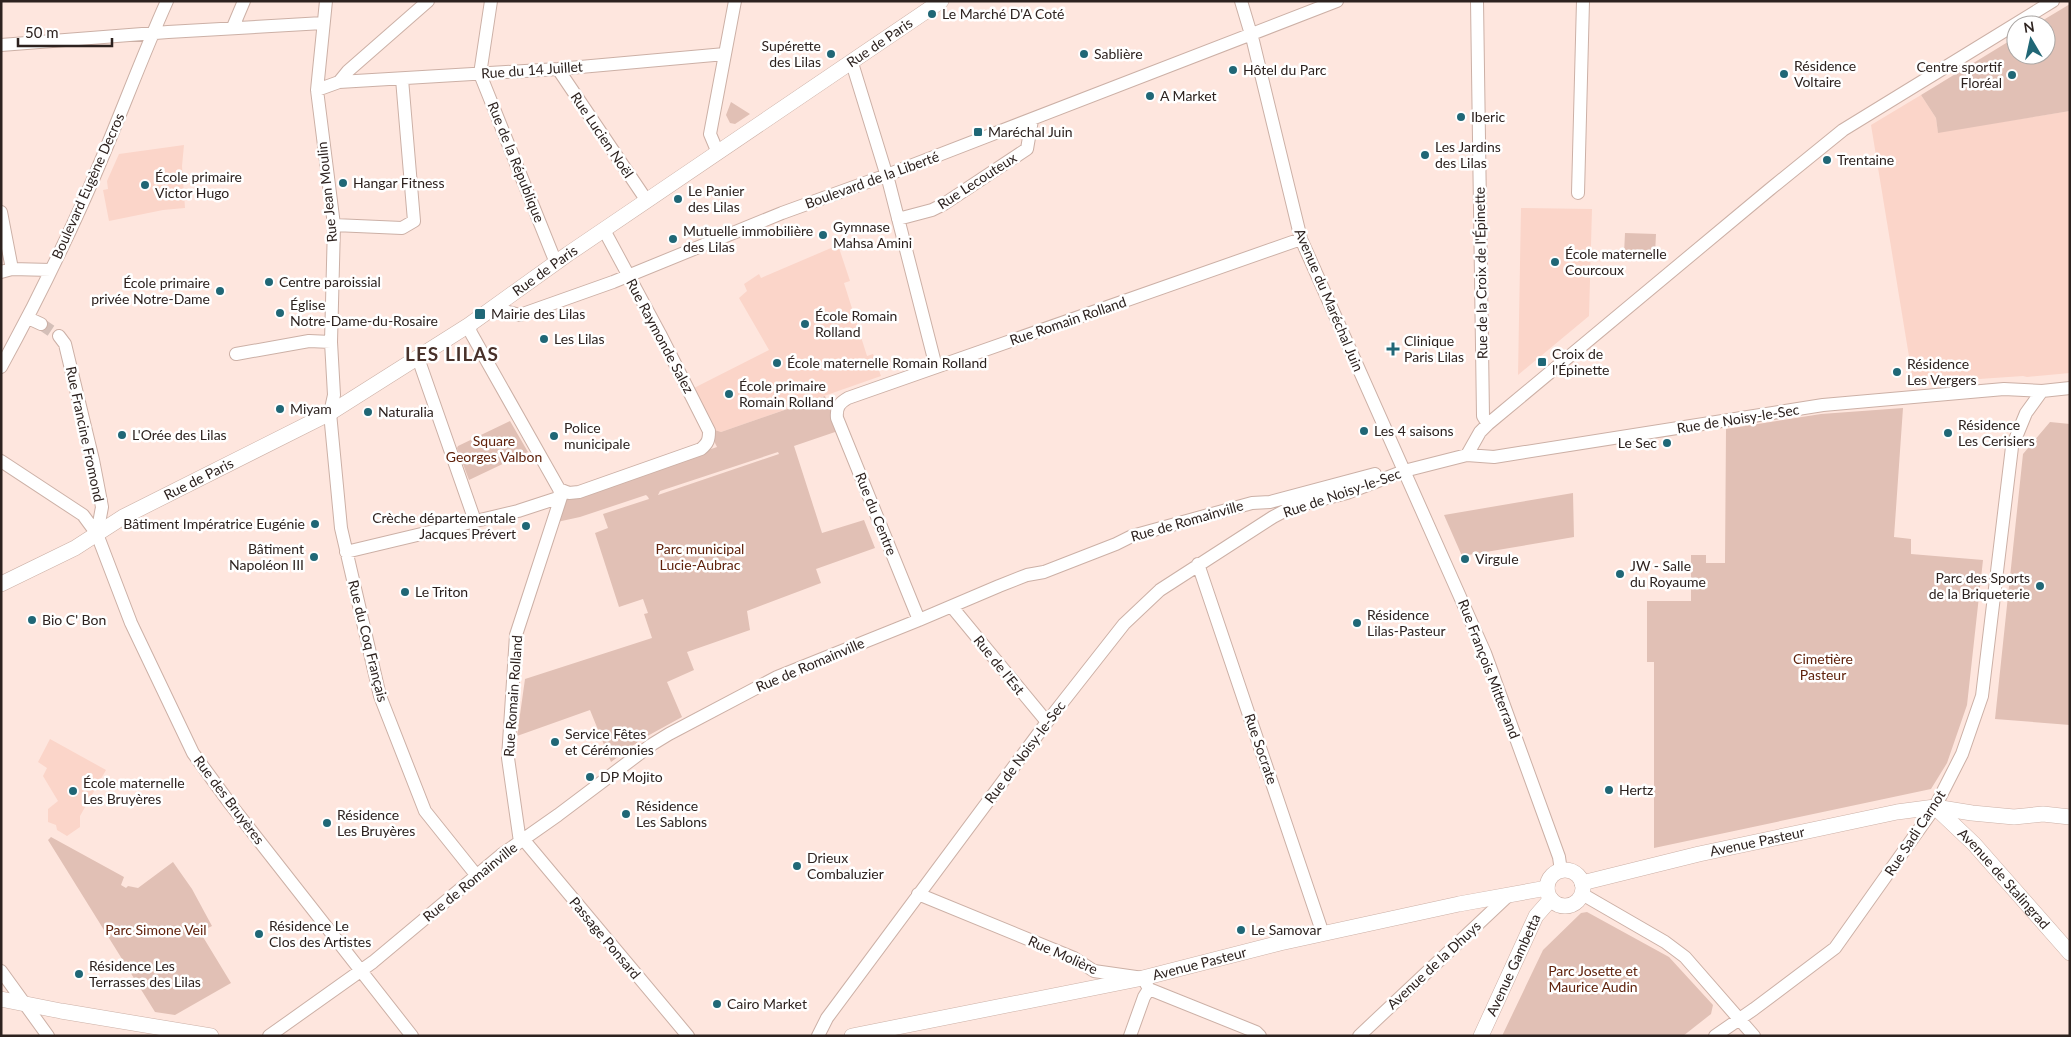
<svg xmlns="http://www.w3.org/2000/svg" width="2071" height="1037" font-family="Lato,sans-serif">
<style>
.built{fill:#fbd5c9}
.green{fill:#e1c0b5;fill-rule:evenodd}
.lines{fill:none;stroke-linecap:round;stroke-linejoin:round}
.minor-tunnel{stroke:#d4bfb8;stroke-width:12;stroke-dasharray:12 6;stroke-linecap:butt}
.minor-casing{stroke:#ccb0a6;stroke-width:14}
.major-casing{stroke:#ccb0a6;stroke-width:16}
.minor{stroke:#fff;stroke-width:12}
.major{stroke:#fff;stroke-width:15}
.poi-dot{fill:#206776;stroke:#fff;stroke-width:2}
.labels{text-anchor:middle;stroke-width:5;stroke-linejoin:round;paint-order:stroke}
.poi-label{font-size:14px;fill:#2d221f;stroke:#fff;text-anchor:start}
.street-label{font-size:14px;fill:#2d221f;stroke:#fff}
.park-label{font-size:14px;fill:#60220c;stroke:#fff}
.district-label{font-size:19px;font-weight:bold;letter-spacing:1px;fill:#48312a;stroke:#fff}
</style>
<rect width="100%" height="100%" fill="#fee6de"/>
<path class="built" d="M1921 95 1936 118 1938 132 2070 111V373L2027 377 2023 376 1950 381 1914 387 1871 125Z
M184 145 182 166 185 208 163 210 109 221 103 190 108 189 107 181 119 154Z
M1521 208 1592 209 1589 316 1518 375Z
M838 245 850 281 844 283 867 356 873 354 881 376 721 432 715 430 694 388 769 350 739 298 747 291 744 284 759 274 761 278Z
M50 739 106 770 80 816V827L67 836 57 830 56 825 48 822V809L58 801 43 776 47 768 38 762Z"/>
<path class="green" d="M2070 4V111L1938 133 1936 118 1921 95 2016 37V55H2046V25H2035Z
M731 102 750 114 735 124 730 123 726 115Z
M1625 233 1656 234 1655 254H1624Z
M825 396 838 431 794 446 822 533 864 520 875 548 816 569 821 583 747 611 750 630 687 652 694 670 667 682 682 717 642 739 611 762 590 710 517 736 525 679 652 638 644 614 648 613 643 599 619 607 595 533 608 528 603 514 649 499 648 497 646 495 580 517 557 522 564 499 717 447 714 441 715 430 721 432ZM778 452 779 454 658 495 660 491Z
M1903 408 1894 537 1911 539V554L1983 560 1967 705 1947 763 1931 789 1654 848V662H1647V601H1691V555H1706V563H1725L1726 429 1821 414Z
M510 421 528 452 469 480 457 448 458 446Z
M2050 422 2070 424V725L1995 719 2023 454Z
M1573 493 1574 537 1462 556 1444 515Z
M51 837 124 877 121 885 126 888 128 886 138 888 173 862 192 889 212 926 200 932 231 983 175 1015 155 1012 48 840Z
M1587 912 1669 957 1713 1005 1711 1014 1683 1036H1502L1543 950 1581 913Z"/>
<g class="lines">
<path class="minor-tunnel" d="M41 324 59 336"/>
<g class="minor-casing">
<path id="minor" d="M326 1 317 90 334 225 331 342 334 395 330 413 341 528 380 696 425 811 477 876
M491 1 480 74 556 263
M1241 1 1253 41 1301 239 1485 653 1559 857 1561 871
M1477 1 1483 416 1488 424
M233 27 244 1
M1 45 168 32 323 23
M852 63 889 183 936 367
M558 69 647 201
M339 82 558 69 725 54
M317 90 339 82 348 71 428 1
M718 153 710 134 735 1
M1578 193 1583 1
M1 212 12 269
M898 219 932 210 944 204 1027 149 1032 120
M334 225 402 228 414 221 402 79
M1 272 12 269 51 270
M492 308 520 315 613 282 782 213 887 175 1337 1
M28 318 41 324
M469 325 471 333 559 489 561 497
M59 336 65 344 93 460 102 507 97 534
M236 354 309 341 331 342
M418 358 475 521
M1 367C29 316 55 264 79 211 111 142 136 70 167 1
M1467 455 1480 432 1488 424 1769 190 1843 130 2053 1
M1 461 83 515 97 534 131 623 193 753 231 805 412 1036
M559 489 569 493 579 492 701 449C708 443 709 440 709 431L660 334 604 230
M346 552 518 511 561 497
M1198 564 1323 934
M952 607 1047 722
M919 620 837 418C836 408 839 403 848 398L1301 239
M523 839 688 1036
M520 842 508 758 516 635 561 497
M918 894 1074 958 1094 971 1143 978 1149 989 1256 1032 1260 1036
M1582 894 1665 942 1685 957 1754 1036
M1 971 48 1036
M269 1036 373 962 501 855 558 815 651 745 669 734 777 677 919 620 999 586 1027 575 1044 572 1116 544 1132 536 1252 503 1270 502 1375 474
M818 1036 827 1018 1047 722 1124 624 1160 590 1273 517 1292 507 1347 493 1404 471 1467 455 1494 457 1823 405 2004 389 2042 391 2070 388
M1130 1036 1144 997 1149 989
M1359 1036 1509 895
M1715 1036 1754 1009 1835 948 1935 807 1962 754 1982 696 2012 447 2026 413 2042 391"/>
</g>
<g class="major-casing">
<g id="major">
<path id="s1" d="M1 584 75 548 123 517 330 413 469 325 568 254 941 1"/>
<path id="s2" d="M1936 808 1974 844 2070 953"/>
<circle cx="1565" cy="888" r="18"/>
<path id="s3" d="M1582 883 1699 854 1897 812 1935 807 1972 813 2014 817 2043 814 2070 817"/>
<path d="M1 999 61 1011 211 1036"/>
<path id="s4" d="M852 1036 1143 978 1280 943 1459 904 1547 888"/>
<path id="s5" d="M1481 1036 1536 916 1551 899"/>
</g>
</g>
<use href="#minor" class="minor"/>
<use href="#major" class="major"/>
</g>
<g class="poi-dot">
<circle cx="932" cy="14" r="5"/>
<circle cx="831" cy="54" r="5"/>
<circle cx="1084" cy="54" r="5"/>
<circle cx="1233" cy="70" r="5"/>
<circle cx="1784" cy="74" r="5"/>
<circle cx="2012" cy="75" r="5"/>
<circle cx="1150" cy="96" r="5"/>
<circle cx="1461" cy="117" r="5"/>
<rect x="973" y="127" width="10" height="10" rx="2.5"/>
<circle cx="1425" cy="155" r="5"/>
<circle cx="1827" cy="160" r="5"/>
<circle cx="343" cy="183" r="5"/>
<circle cx="145" cy="185" r="5"/>
<circle cx="678" cy="199" r="5"/>
<circle cx="823" cy="235" r="5"/>
<circle cx="673" cy="239" r="5"/>
<circle cx="1555" cy="262" r="5"/>
<circle cx="269" cy="282" r="5"/>
<circle cx="220" cy="291" r="5"/>
<circle cx="280" cy="313" r="5"/>
<rect x="474" y="308" width="12" height="12" rx="2.5"/>
<circle cx="805" cy="324" r="5"/>
<circle cx="544" cy="339" r="5"/>
<path d="M1390.5 341.5h5v5h5v5h-5v5h-5v-5h-5v-5h5z"/>
<rect x="1537" y="357" width="10" height="10" rx="2.5"/>
<circle cx="777" cy="363" r="5"/>
<circle cx="1897" cy="372" r="5"/>
<circle cx="729" cy="394" r="5"/>
<circle cx="280" cy="409" r="5"/>
<circle cx="368" cy="412" r="5"/>
<circle cx="1364" cy="431" r="5"/>
<circle cx="1948" cy="433" r="5"/>
<circle cx="122" cy="435" r="5"/>
<circle cx="554" cy="436" r="5"/>
<circle cx="1667" cy="443" r="5"/>
<circle cx="315" cy="524" r="5"/>
<circle cx="526" cy="526" r="5"/>
<circle cx="314" cy="557" r="5"/>
<circle cx="1465" cy="559" r="5"/>
<circle cx="1620" cy="574" r="5"/>
<circle cx="2040" cy="586" r="5"/>
<circle cx="405" cy="592" r="5"/>
<circle cx="32" cy="620" r="5"/>
<circle cx="1357" cy="623" r="5"/>
<circle cx="555" cy="742" r="5"/>
<circle cx="590" cy="777" r="5"/>
<circle cx="1609" cy="790" r="5"/>
<circle cx="73" cy="791" r="5"/>
<circle cx="626" cy="814" r="5"/>
<circle cx="327" cy="823" r="5"/>
<circle cx="797" cy="866" r="5"/>
<circle cx="1241" cy="930" r="5"/>
<circle cx="259" cy="934" r="5"/>
<circle cx="79" cy="974" r="5"/>
<circle cx="717" cy="1004" r="5"/>
</g>
<g class="labels">
<g class="poi-label">
<text x="942" y="19">Le Marché D'A Coté</text>
<text x="821" y="51" text-anchor="end">Supérette<tspan x="821" dy="16">des Lilas</tspan></text>
<text x="1094" y="59">Sablière</text>
<text x="1794" y="71">Résidence<tspan x="1794" dy="16">Voltaire</tspan></text>
<text x="2002" y="72" text-anchor="end">Centre sportif<tspan x="2002" dy="16">Floréal</tspan></text>
<text x="1243" y="75">Hôtel du Parc</text>
<text x="1160" y="101">A Market</text>
<text x="1471" y="122">Iberic</text>
<text x="988" y="137">Maréchal Juin</text>
<text x="1435" y="152">Les Jardins<tspan x="1435" dy="16">des Lilas</tspan></text>
<text x="1837" y="165">Trentaine</text>
<text x="155" y="182">École primaire<tspan x="155" dy="16">Victor Hugo</tspan></text>
<text x="353" y="188">Hangar Fitness</text>
<text x="688" y="196">Le Panier<tspan x="688" dy="16">des Lilas</tspan></text>
<text x="833" y="232">Gymnase<tspan x="833" dy="16">Mahsa Amini</tspan></text>
<text x="683" y="236">Mutuelle immobilière<tspan x="683" dy="16">des Lilas</tspan></text>
<text x="1565" y="259">École maternelle<tspan x="1565" dy="16">Courcoux</tspan></text>
<text x="279" y="287">Centre paroissial</text>
<text x="210" y="288" text-anchor="end">École primaire<tspan x="210" dy="16">privée Notre-Dame</tspan></text>
<text x="290" y="310">Église<tspan x="290" dy="16">Notre-Dame-du-Rosaire</tspan></text>
<text x="491" y="319">Mairie des Lilas</text>
<text x="815" y="321">École Romain<tspan x="815" dy="16">Rolland</tspan></text>
<text x="554" y="344">Les Lilas</text>
<text x="1404" y="346">Clinique<tspan x="1404" dy="16">Paris Lilas</tspan></text>
<text x="1552" y="359">Croix de<tspan x="1552" dy="16">l'Épinette</tspan></text>
<text x="787" y="368">École maternelle Romain Rolland</text>
<text x="1907" y="369">Résidence<tspan x="1907" dy="16">Les Vergers</tspan></text>
<text x="739" y="391">École primaire<tspan x="739" dy="16">Romain Rolland</tspan></text>
<text x="290" y="414">Miyam</text>
<text x="378" y="417">Naturalia</text>
<text x="1958" y="430">Résidence<tspan x="1958" dy="16">Les Cerisiers</tspan></text>
<text x="564" y="433">Police<tspan x="564" dy="16">municipale</tspan></text>
<text x="1374" y="436">Les 4 saisons</text>
<text x="132" y="440">L'Orée des Lilas</text>
<text x="1657" y="448" text-anchor="end">Le Sec</text>
<text x="516" y="523" text-anchor="end">Crèche départementale<tspan x="516" dy="16">Jacques Prévert</tspan></text>
<text x="305" y="529" text-anchor="end">Bâtiment Impératrice Eugénie</text>
<text x="304" y="554" text-anchor="end">Bâtiment<tspan x="304" dy="16">Napoléon III</tspan></text>
<text x="1475" y="564">Virgule</text>
<text x="1630" y="571">JW - Salle<tspan x="1630" dy="16">du Royaume</tspan></text>
<text x="2030" y="583" text-anchor="end">Parc des Sports<tspan x="2030" dy="16">de la Briqueterie</tspan></text>
<text x="415" y="597">Le Triton</text>
<text x="1367" y="620">Résidence<tspan x="1367" dy="16">Lilas-Pasteur</tspan></text>
<text x="42" y="625">Bio C' Bon</text>
<text x="565" y="739">Service Fêtes<tspan x="565" dy="16">et Cérémonies</tspan></text>
<text x="600" y="782">DP Mojito</text>
<text x="83" y="788">École maternelle<tspan x="83" dy="16">Les Bruyères</tspan></text>
<text x="1619" y="795">Hertz</text>
<text x="636" y="811">Résidence<tspan x="636" dy="16">Les Sablons</tspan></text>
<text x="337" y="820">Résidence<tspan x="337" dy="16">Les Bruyères</tspan></text>
<text x="807" y="863">Drieux<tspan x="807" dy="16">Combaluzier</tspan></text>
<text x="269" y="931">Résidence Le<tspan x="269" dy="16">Clos des Artistes</tspan></text>
<text x="1251" y="935">Le Samovar</text>
<text x="89" y="971">Résidence Les<tspan x="89" dy="16">Terrasses des Lilas</tspan></text>
<text x="727" y="1009">Cairo Market</text>
</g>
<g class="street-label">
<text dy="5" stroke="none"><textPath href="#s1" startOffset="1034">Rue de Paris</textPath></text>
<text transform="translate(532 70) rotate(-4)" y="5">Rue du 14 Juillet</text>
<text transform="translate(602 135) rotate(56)" y="5">Rue Lucien Noël</text>
<text transform="translate(516 162) rotate(68)" y="5">Rue de la République</text>
<text transform="translate(872 180) rotate(-20)" y="5">Boulevard de la Liberté</text>
<text transform="translate(977 181) rotate(-33)" y="5">Rue Lecouteux</text>
<text transform="translate(88 186) rotate(-66)" y="5">Boulevard Eugène Decros</text>
<text transform="translate(327 192) rotate(-96)" y="5">Rue Jean Moulin</text>
<text dy="5" stroke="none"><textPath href="#s1" startOffset="629">Rue de Paris</textPath></text>
<text transform="translate(1481 273) rotate(-91)" y="5">Rue de la Croix de l'Épinette</text>
<text transform="translate(1329 300) rotate(67)" y="5">Avenue du Maréchal Juin</text>
<text transform="translate(1068 321) rotate(-19)" y="5">Rue Romain Rolland</text>
<text transform="translate(660 336) rotate(62)" y="5">Rue Raymonde Salez</text>
<text transform="translate(1738 419) rotate(-9)" y="5">Rue de Noisy-le-Sec</text>
<text transform="translate(85 434) rotate(78)" y="5">Rue Francine Fromond</text>
<text dy="5" stroke="none"><textPath href="#s1" startOffset="224">Rue de Paris</textPath></text>
<text transform="translate(1342 493) rotate(-19)" y="5">Rue de Noisy-le-Sec</text>
<text transform="translate(876 514) rotate(68)" y="5">Rue du Centre</text>
<text transform="translate(1187 521) rotate(-16)" y="5">Rue de Romainville</text>
<text transform="translate(368 641) rotate(76)" y="5">Rue du Coq Français</text>
<text transform="translate(810 665) rotate(-23)" y="5">Rue de Romainville</text>
<text transform="translate(999 665) rotate(51)" y="5">Rue de l'Est</text>
<text transform="translate(1489 669) rotate(69)" y="5">Rue François Mitterrand</text>
<text transform="translate(513 696) rotate(-86)" y="5">Rue Romain Rolland</text>
<text transform="translate(1261 749) rotate(71)" y="5">Rue Socrate</text>
<text transform="translate(1025 752) rotate(-53)" y="5">Rue de Noisy-le-Sec</text>
<text transform="translate(229 800) rotate(53)" y="5">Rue des Bruyères</text>
<text transform="translate(1915 833) rotate(-57)" y="5">Rue Sadi Carnot</text>
<text dy="5" stroke="none"><textPath href="#s3" startOffset="180">Avenue Pasteur</textPath></text>
<text dy="5" stroke="none"><textPath href="#s2" startOffset="98">Avenue de Stalingrad</textPath></text>
<text transform="translate(470 882) rotate(-39)" y="5">Rue de Romainville</text>
<text transform="translate(605 938) rotate(50)" y="5">Passage Ponsard</text>
<text transform="translate(1063 955) rotate(24)" y="5">Rue Molière</text>
<text dy="5" stroke="none"><textPath href="#s4" startOffset="355">Avenue Pasteur</textPath></text>
<text transform="translate(1434 965) rotate(-43)" y="5">Avenue de la Dhuys</text>
<text dy="5" stroke="none"><textPath href="#s5" startOffset="78">Avenue Gambetta</textPath></text>
</g>
<g class="park-label">
<text x="494" y="446">Square<tspan x="494" dy="16">Georges Valbon</tspan></text>
<text x="700" y="554">Parc municipal<tspan x="700" dy="16">Lucie-Aubrac</tspan></text>
<text x="1823" y="664">Cimetière<tspan x="1823" dy="16">Pasteur</tspan></text>
<text x="156" y="935">Parc Simone Veil</text>
<text x="1593" y="976">Parc Josette et<tspan x="1593" dy="16">Maurice Audin</tspan></text>
</g>
<g class="district-label">
<text x="452" y="361">LES LILAS</text>
</g>
</g>
<rect width="2071" height="1037" fill="none" stroke="#2d221f" stroke-width="5"/>
<g transform="translate(2031 40) rotate(351)"><circle r="24" fill="#ffffff" stroke="#aba7a5"/>
<path d="M0-4L9 19L0 12L-9 19Z" fill="#206776"/>
<text y="-8" font-size="14" font-weight="bold" text-anchor="middle" fill="#2d221f">N</text>
</g>
<path d="M18 38v8h94v-8" fill="none" stroke="#2d221f" stroke-width="2.5"/>
<text x="25" y="38" font-size="15" fill="#2d221f" stroke="#ffffff" stroke-width="4" paint-order="stroke">50 m</text>
</svg>
